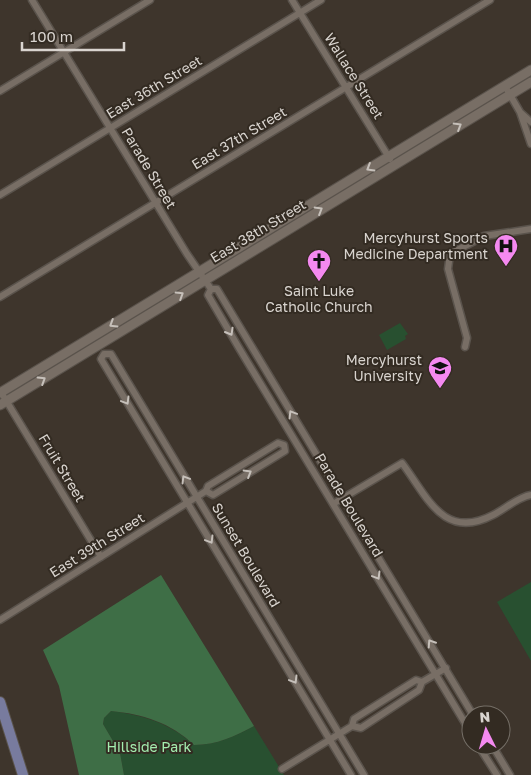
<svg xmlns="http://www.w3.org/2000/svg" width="531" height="775" font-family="'Golos Text',sans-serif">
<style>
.green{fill:#285030}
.forest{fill:#3e6e46}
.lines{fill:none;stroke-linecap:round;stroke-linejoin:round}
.minor-casing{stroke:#5a534c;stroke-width:9}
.secondary-casing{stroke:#5a534c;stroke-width:11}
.primary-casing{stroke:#5a534c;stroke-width:12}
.minor{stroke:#786e65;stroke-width:6}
.secondary{stroke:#786e65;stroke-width:9}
.primary{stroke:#787b9e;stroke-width:10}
.oneway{stroke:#c6c0ba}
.labels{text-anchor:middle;stroke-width:4;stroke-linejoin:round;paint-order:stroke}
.street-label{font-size:14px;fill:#d9d4cf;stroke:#332b22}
.poi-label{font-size:14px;fill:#d9d4cf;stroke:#332b22;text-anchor:end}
.park-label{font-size:14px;fill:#a4edaf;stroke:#332b22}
</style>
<rect width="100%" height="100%" fill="#3e352c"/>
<path class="green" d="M400 323 408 334 405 336 406 339 387 350 379 335Z
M531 582V661L497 602Z
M111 711C143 715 170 723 194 745 217 745 235 736 254 726L284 775H124L120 753 103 724 104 718Z"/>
<path class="forest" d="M161 575 254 726C235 736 217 745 194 745 171 723 143 714 111 711L104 718 103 724 120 753 124 775H79L59 686 43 650Z"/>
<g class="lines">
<g class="minor-casing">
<path id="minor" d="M32 0 187 254 211 289 208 295 239 348 471 733
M292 0 390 159
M505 86 520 112 531 144
M0 91 150 0
M521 113 531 122
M0 195 321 0
M211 289H217L473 715
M0 297 490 0
M465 347 467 338 448 269 450 254 484 236 531 229
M1 392 101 557
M333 504 402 463C427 496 443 541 493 515 505 509 518 497 531 495
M0 620 206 491 208 486 278 443 284 445 285 451 213 495 206 491
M416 680 422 682 419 690 361 728 352 726 354 719Z
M422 682 446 668
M478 745 497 775
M492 745 510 775
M282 769 352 726
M351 775 101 359 104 354H111L364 775"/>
</g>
<g class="secondary-casing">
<path id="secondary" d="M0 393 531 70
M0 405 531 82"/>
</g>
<g class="primary-casing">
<path id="primary" d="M0 702 23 775"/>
</g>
<use href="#minor" class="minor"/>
<use href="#secondary" class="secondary"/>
<use href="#primary" class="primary"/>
</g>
<defs><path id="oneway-chevron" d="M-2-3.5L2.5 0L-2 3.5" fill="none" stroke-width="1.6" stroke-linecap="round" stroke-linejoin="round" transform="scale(1.25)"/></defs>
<g class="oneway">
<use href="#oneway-chevron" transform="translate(458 126) rotate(-31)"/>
<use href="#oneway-chevron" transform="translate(370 168) rotate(149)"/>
<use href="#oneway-chevron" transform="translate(319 210) rotate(-31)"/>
<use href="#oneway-chevron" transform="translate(180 295) rotate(-32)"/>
<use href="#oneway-chevron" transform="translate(113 324) rotate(148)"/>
<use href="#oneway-chevron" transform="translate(230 332) rotate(60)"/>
<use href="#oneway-chevron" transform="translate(42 380) rotate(-32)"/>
<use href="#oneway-chevron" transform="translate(126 401) rotate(59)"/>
<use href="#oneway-chevron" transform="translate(292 414) rotate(-121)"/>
<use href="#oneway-chevron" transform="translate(248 473) rotate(-31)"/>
<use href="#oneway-chevron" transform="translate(185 479) rotate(-121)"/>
<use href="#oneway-chevron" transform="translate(210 540) rotate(59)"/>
<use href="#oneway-chevron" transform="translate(377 576) rotate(59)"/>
<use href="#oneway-chevron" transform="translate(431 643) rotate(-123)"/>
<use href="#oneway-chevron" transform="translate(294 680) rotate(59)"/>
</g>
<defs>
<g id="hospital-pin" transform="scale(1.25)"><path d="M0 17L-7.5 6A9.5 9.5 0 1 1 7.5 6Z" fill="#f489f0" stroke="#332b22"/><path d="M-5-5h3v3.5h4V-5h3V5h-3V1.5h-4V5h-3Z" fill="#111"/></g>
<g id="church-pin" transform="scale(1.25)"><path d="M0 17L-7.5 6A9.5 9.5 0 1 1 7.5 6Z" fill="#f489f0" stroke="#332b22"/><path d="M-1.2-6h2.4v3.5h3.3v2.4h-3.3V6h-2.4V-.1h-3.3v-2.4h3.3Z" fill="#111"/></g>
<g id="university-pin" transform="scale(1.25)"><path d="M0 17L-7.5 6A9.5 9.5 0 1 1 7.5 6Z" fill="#f489f0" stroke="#332b22"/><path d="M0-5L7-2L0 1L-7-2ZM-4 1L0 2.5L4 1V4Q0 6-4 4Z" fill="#111"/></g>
</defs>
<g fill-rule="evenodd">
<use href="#hospital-pin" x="506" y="246"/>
<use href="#church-pin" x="319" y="261"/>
<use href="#university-pin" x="440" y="368"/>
</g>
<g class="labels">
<g class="street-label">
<text transform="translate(354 76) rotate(58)" y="5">Wallace Street</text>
<text transform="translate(154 87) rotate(-31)" y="5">East 36th Street</text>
<text transform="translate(239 138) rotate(-31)" y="5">East 37th Street</text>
<text transform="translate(149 168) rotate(59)" y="5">Parade Street</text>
<text transform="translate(258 231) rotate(-31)" y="5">East 38th Street</text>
<text transform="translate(62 468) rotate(59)" y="5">Fruit Street</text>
<text transform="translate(349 505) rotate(59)" y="5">Parade Boulevard</text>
<text transform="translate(97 545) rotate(-32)" y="5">East 39th Street</text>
<text transform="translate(246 555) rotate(59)" y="5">Sunset Boulevard</text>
</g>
<g class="poi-label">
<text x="488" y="243">Mercyhurst Sports<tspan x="488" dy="16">Medicine Department</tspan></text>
<text x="319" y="296" text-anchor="middle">Saint Luke<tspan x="319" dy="16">Catholic Church</tspan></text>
<text x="422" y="365">Mercyhurst<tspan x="422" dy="16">University</tspan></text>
</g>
<g class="park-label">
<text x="149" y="752">Hillside Park</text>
</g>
</g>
<g transform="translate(486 730) rotate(355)"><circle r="24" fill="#332b22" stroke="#756f67"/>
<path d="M0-4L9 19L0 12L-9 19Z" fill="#f489f0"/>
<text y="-8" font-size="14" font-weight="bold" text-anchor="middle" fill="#d9d4cf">N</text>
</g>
<path d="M22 42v8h102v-8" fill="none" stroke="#d9d4cf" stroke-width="2.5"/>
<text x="30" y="42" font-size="15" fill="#d9d4cf" stroke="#332b22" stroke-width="4" paint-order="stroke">100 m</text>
</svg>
